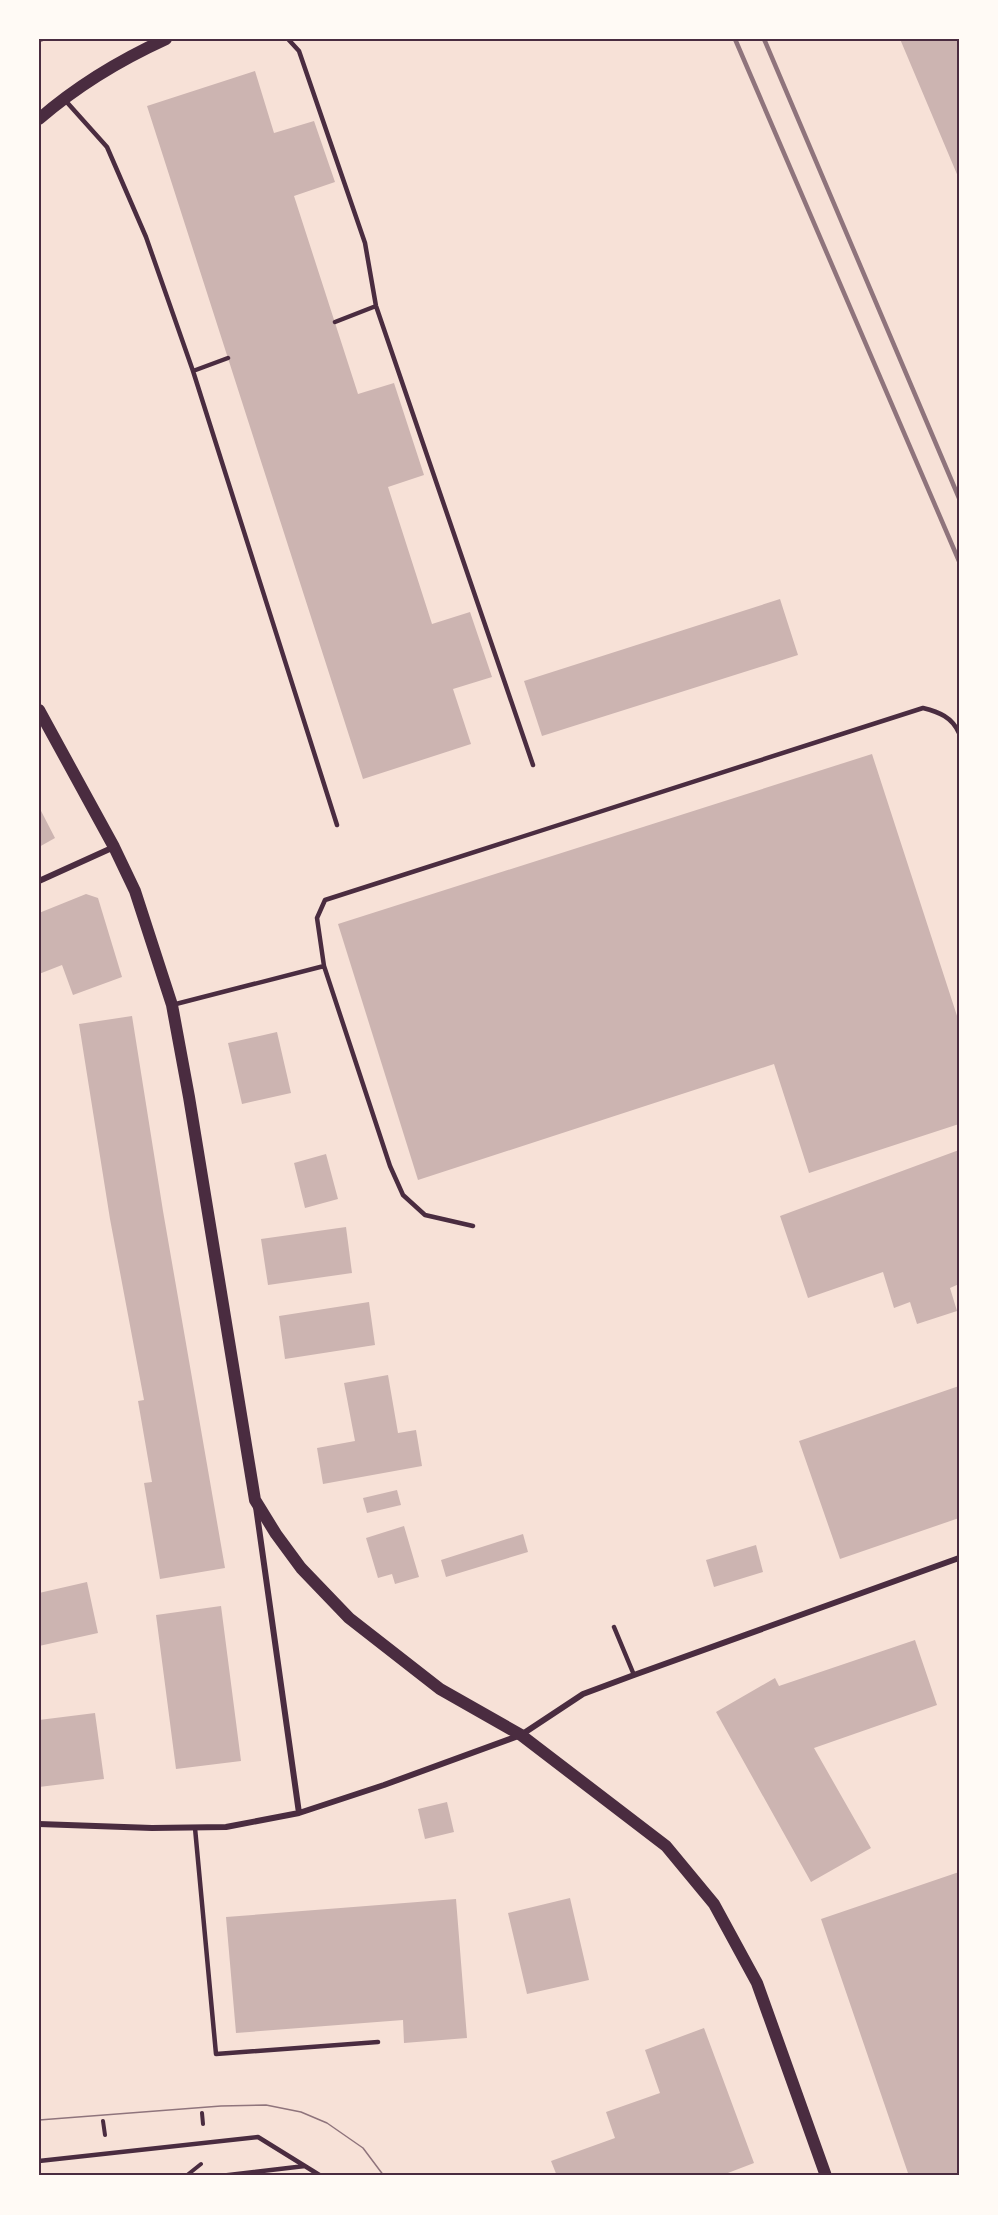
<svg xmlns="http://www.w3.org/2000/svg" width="998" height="2215" font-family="Ubuntu,sans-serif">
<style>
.building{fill:#ccb4b1}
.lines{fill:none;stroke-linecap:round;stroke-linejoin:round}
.path{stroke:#4a2c40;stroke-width:4}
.service{stroke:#4a2c40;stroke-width:4.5}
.minor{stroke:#4a2c40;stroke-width:6}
.secondary{stroke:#4a2c40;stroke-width:12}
.tram{stroke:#8f747c;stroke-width:1.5}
.rail{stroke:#8f747c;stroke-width:4.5}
.neatline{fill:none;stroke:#4a2c40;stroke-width:2}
</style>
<rect width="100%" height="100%" fill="#f7e1d7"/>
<path class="building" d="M900 39H959V179Z
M255 71 274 133 314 121 335 182 294 196 358 394 394 383 424 475 388 487 432 624 470 612 492 677 453 689 471 744 363 779 147 106Z
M780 599 798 655 542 736 524 681Z
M872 754 959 1022V1124L809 1173 774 1064 418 1180 338 924Z
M39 807 55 838 39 847Z
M86 894 98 898 122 977 73 995 62 965 39 974V913Z
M132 1016 163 1211 225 1568 160 1579 144 1483 152 1482 138 1401 144 1400 110 1219 79 1024Z
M277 1032 291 1093 242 1104 228 1043Z
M959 1150V1284L950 1288 957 1311 917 1324 910 1302 894 1308 883 1272 808 1298 780 1216Z
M326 1154 338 1199 305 1208 294 1163Z
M346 1227 352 1273 268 1285 261 1239Z
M369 1302 375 1345 285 1359 279 1316Z
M388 1375 398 1433 416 1430 422 1466 323 1484 317 1448 355 1441 344 1383Z
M959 1386V1518L840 1559 799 1441Z
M397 1490 401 1505 367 1513 363 1498Z
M404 1526 419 1577 395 1584 392 1574 378 1578 366 1538Z
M523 1534 528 1552 446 1577 441 1560Z
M756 1545 763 1572 714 1587 706 1560Z
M87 1582 98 1633 39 1646V1593Z
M221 1606 241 1761 176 1769 156 1615Z
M915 1640 937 1705 814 1748 871 1848 811 1882 716 1712 775 1678 779 1686Z
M95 1713 104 1779 39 1787V1720Z
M447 1802 454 1832 425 1839 418 1809Z
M959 1872V2176H909L821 1919Z
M570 1898 589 1980 527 1994 508 1913Z
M456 1899 467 2038 404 2043 403 2020 236 2033 226 1917Z
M704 2028 754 2163 720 2176H557L551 2161 615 2138 606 2112 660 2093 645 2050Z"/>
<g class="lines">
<path class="path" d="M39 40 43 39
M202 2113 203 2124
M103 2121 105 2135
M186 2176 201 2164"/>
<path class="service" d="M288 39 299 51 365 243 376 306 533 765
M64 99 107 147 146 237 193 371 337 825
M335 322 376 306
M193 371 228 358
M172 1005 324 966
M473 1226 425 1215 403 1195 390 1166 324 966 317 918 325 900 923 708C939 712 952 717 959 733
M614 1627 634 1675
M195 1828 216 2054 378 2042
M39 2161 258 2137 321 2176
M220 2176 305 2166"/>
<path class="minor" d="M39 881 114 847
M256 1507 299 1813
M39 1824 152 1828 226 1827 299 1813 384 1785 521 1735 583 1694 634 1675 959 1558"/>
<path class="secondary" d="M39 119C77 86 120 60 166 39
M39 710 114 847 135 891 172 1005 189 1097 255 1500 276 1534 301 1568 349 1618 440 1689 521 1735 666 1846 714 1904 757 1983 826 2176"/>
<path class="tram" d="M39 2120 221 2106 266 2105 301 2112 327 2123 363 2148 384 2176"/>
<path class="rail" d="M735 39 959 561
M764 39 959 498"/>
</g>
<rect width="998" height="2215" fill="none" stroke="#fffaf5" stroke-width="81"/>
<rect x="40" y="40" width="918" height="2134" class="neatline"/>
</svg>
